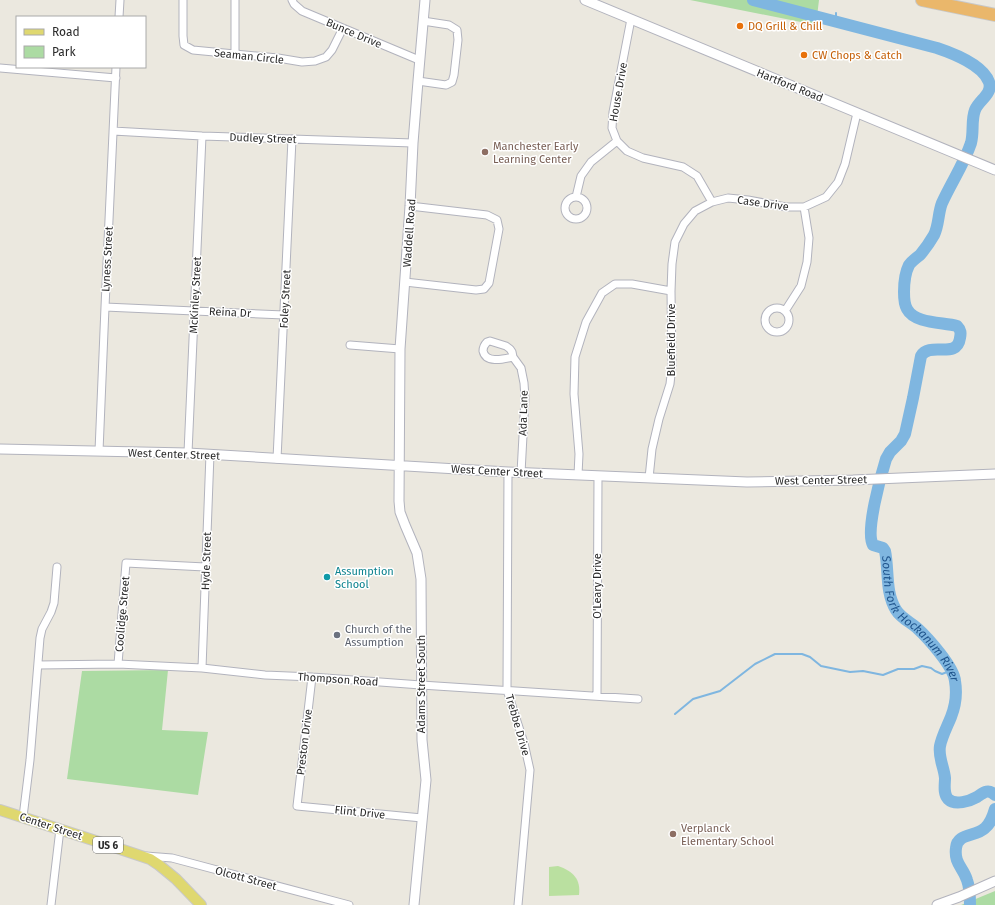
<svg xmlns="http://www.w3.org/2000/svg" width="995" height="905" font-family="'Fira Sans',sans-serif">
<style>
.green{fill:#acdba3}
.pitch{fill:#bae0a0}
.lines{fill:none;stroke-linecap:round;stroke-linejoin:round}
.stream{stroke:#7fb6e0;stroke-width:2}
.river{stroke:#7fb6e0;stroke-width:12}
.street-casing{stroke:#b2b3bd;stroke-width:9}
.secondary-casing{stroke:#b2b3bd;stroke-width:11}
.primary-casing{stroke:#c8c8c8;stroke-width:12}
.highway-casing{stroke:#c8c8c8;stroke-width:14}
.street{stroke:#fff;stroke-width:7}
.secondary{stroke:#fff;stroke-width:9}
.primary{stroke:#dfd870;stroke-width:10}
.highway{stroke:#eab76b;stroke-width:12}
.food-dot{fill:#e8710a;stroke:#fff;stroke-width:1.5}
.education-dot{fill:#8d6e63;stroke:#fff;stroke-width:1.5}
.culture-dot{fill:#0f9aa8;stroke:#fff;stroke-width:1.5}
.worship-dot{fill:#6b7280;stroke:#fff;stroke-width:1.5}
.labels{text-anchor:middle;stroke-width:3;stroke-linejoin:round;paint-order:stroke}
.shield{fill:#fff;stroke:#6b6b6b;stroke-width:1}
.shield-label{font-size:10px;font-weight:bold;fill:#2b2b2b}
.food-label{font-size:11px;fill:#c56008;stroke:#fff;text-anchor:start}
.street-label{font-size:11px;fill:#2b2b2b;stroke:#fff}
.education-label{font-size:11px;fill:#785e54;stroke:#fff;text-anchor:start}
.culture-label{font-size:11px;fill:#0d838f;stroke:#fff;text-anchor:start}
.worship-label{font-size:11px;fill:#5b616d;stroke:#fff;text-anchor:start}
.water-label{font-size:12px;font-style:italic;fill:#1f548c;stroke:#fff}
</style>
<rect width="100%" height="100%" fill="#ebe8df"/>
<path class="green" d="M690 0H819L816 25Z
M168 670 162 730 208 732 198 795 67 779 82 671Z
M995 891V905H961Z"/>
<path class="pitch" d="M558 866C573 871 581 879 579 895L549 896V867Z"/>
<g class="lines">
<path class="stream" d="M836 13V21
M675 714 693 699 720 691 755 664 775 654H802L810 657 821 666 850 672 863 671 883 675 898 669H914L922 666 931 668 935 671 942 674 952 670"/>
<g class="river">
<path id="s1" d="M753 0 937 48C952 53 983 65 989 82 993 94 979 100 975 110 971 120 974 132 971 143 964 164 951 183 942 203 938 213 939 225 934 235 930 242 925 249 920 255 916 258 912 261 909 265 905 273 904 283 904 292 904 297 904 304 907 309 915 324 943 322 957 326 961 330 961 333 960 338 957 360 930 341 921 356L913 398 905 434 901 441 890 452 886 459C881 475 865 532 873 545L883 548 885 551C889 570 885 592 896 610 901 618 910 622 917 628 928 638 954 667 955 681 957 693 955 707 951 717 947 727 942 736 940 746 938 757 944 767 945 778 945 785 943 793 948 799 955 806 970 801 977 797 983 793 988 788 995 795"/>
<path d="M970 905C970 897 970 888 967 880 963 867 954 864 956 848 957 833 976 837 985 828 991 823 993 816 995 809"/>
</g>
<g class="street-casing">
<path id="street" d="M183 0V36L184 45 193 50 278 58 302 62 315 61 326 57 332 50 343 28
M292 0 294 4 302 11 419 60
M119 17 120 0
M631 19 613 112 612 128 617 141 627 151 643 158 683 167 697 176 712 202
M235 54V0
M0 68 116 78
M418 81 446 85 452 82 454 75 458 40 457 30 449 25 423 21
M113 131 202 136 413 143
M576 197 581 176 591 162 617 141
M565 208a11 11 0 1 1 22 0a11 11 0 1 1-22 0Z
M405 282 476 290 484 289 489 283 499 229 497 220 487 215 410 206
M105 307 284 315
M765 320a12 12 0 1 1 24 0a12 12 0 1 1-24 0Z
M785 311 801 286 807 262 809 238 804 207
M350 345 400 349
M513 357C504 359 486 364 483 351 483 347 485 344 487 342L490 341 506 346 510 349 512 352 513 357 521 368 524 383 525 398 521 473
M99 451 105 307 116 67
M188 453 202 136
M277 459 292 139
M508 472 507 690 524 743 530 770 518 905
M578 475 579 454 574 394 575 357 586 322 602 293 615 284H632L671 291
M649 478 652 449 659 419 670 384 672 365 671 291 672 264 675 242 684 224 695 211 712 202 728 198 748 200 786 207H804L826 197 838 182 845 164 857 113
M118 664 126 563 205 567
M38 665 118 664 202 668 265 675 312 677 421 685 638 699
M202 668 210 454
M312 677 297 806 422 818
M597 696 598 476
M23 817 30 760 40 638 42 629 51 612 54 603 57 567
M146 856 172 858 349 905
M51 905 60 829"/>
</g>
<g class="secondary-casing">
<path id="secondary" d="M585 0 995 170
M0 449 188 453 508 472 747 482 853 480 995 474
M414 905 426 780 422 740 421 579 417 553 405 525 400 512 399 501 400 349 410 206 413 143 418 81 425 0
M937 905 959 897 995 881"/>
</g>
<g class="primary-casing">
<path id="primary" d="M0 810 102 843 150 859 159 865 176 879 201 905"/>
</g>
<g class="highway-casing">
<path id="highway" d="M922 0 995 15"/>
</g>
<use href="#street" class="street"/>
<use href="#secondary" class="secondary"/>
<use href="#primary" class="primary"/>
<use href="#highway" class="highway"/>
</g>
<g class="food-dot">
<circle cx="740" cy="26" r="4"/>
<circle cx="804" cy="55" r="4"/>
</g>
<g class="education-dot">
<circle cx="485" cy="152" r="4"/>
<circle cx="673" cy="834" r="4"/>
</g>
<circle class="culture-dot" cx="327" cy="577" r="4"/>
<circle class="worship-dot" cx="337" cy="635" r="4"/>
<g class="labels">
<rect class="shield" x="93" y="837" width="30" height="16" rx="3"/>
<g class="shield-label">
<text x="108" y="849">US 6</text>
</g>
<g class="food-label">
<text x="748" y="30">DQ Grill &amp; Chill</text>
<text x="812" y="59">CW Chops &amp; Catch</text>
</g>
<g class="street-label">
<text transform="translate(354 33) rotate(23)" y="4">Bunce Drive</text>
<text transform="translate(249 56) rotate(6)" y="4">Seaman Circle</text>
<text transform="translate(790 85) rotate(22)" y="4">Hartford Road</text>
<text transform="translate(618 92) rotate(-80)" y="4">House Drive</text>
<text transform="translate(263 138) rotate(2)" y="4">Dudley Street</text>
<text transform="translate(763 203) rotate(8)" y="4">Case Drive</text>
<text transform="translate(409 233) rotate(-86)" y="4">Waddell Road</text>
<text transform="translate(107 259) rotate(-87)" y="4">Lyness Street</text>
<text transform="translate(195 295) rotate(-87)" y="4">McKinley Street</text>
<text transform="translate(285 299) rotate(-87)" y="4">Foley Street</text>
<text transform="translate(230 312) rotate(3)" y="4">Reina Dr</text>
<text transform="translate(671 340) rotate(-90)" y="4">Bluefield Drive</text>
<text transform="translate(523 413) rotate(-88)" y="4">Ada Lane</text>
<text transform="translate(174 454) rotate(2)" y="4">West Center Street</text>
<text transform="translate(497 471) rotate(3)" y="4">West Center Street</text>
<text transform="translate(821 480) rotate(-1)" y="4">West Center Street</text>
<text transform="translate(206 561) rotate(-88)" y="4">Hyde Street</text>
<text transform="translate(597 586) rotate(-90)" y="4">O'Leary Drive</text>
<text transform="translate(122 614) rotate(-85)" y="4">Coolidge Street</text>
<text transform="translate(338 679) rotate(4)" y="4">Thompson Road</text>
<text transform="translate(421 684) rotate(-90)" y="4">Adams Street South</text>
<text transform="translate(518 725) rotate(74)" y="4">Trebbe Drive</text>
<text transform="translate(304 742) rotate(-83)" y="4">Preston Drive</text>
<text transform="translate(360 812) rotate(6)" y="4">Flint Drive</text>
<text transform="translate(51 826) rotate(18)" y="4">Center Street</text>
<text transform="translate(246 878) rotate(15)" y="4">Olcott Street</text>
</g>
<g class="education-label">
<text x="493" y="150">Manchester Early<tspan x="493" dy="13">Learning Center</tspan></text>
<text x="681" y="832">Verplanck<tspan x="681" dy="13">Elementary School</tspan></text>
</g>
<g class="culture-label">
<text x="335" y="575">Assumption<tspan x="335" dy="13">School</tspan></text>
</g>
<g class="worship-label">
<text x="345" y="633">Church of the<tspan x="345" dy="13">Assumption</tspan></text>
</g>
<g class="water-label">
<text dy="4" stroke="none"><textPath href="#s1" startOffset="912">South Fork Hockanum River</textPath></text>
</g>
</g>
<rect x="16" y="16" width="130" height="52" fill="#ffffff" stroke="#aaaaaa"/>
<rect x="24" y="29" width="20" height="6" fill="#dfd870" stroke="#aaaaaa"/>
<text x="52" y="36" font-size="12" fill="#2b2b2b">Road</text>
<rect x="24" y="46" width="20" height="12" fill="#acdba3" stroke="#aaaaaa"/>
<text x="52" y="56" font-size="12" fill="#2b2b2b">Park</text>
</svg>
